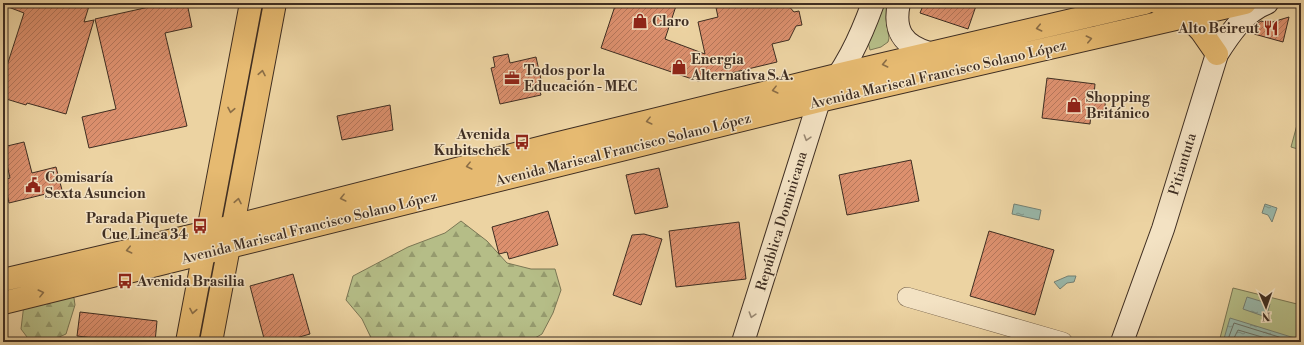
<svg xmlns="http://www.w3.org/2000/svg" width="1304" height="345" font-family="'Libre Bodoni',serif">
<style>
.green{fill:#b5bd87;stroke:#7a7654}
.forest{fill:url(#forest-firs);stroke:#7a7654}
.water{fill:url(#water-ripples);stroke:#758073}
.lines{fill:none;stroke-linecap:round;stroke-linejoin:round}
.shore{stroke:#6c7266;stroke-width:1}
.building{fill:url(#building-hatch);stroke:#3f2e22}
.street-casing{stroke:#6a5742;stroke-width:20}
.secondary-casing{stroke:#3f2e22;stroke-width:24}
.primary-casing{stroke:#3f2e22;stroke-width:24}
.highway-casing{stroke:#3f2e22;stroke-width:24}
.street{stroke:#f3e2c3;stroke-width:19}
.secondary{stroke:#f3e2c3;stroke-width:22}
.primary{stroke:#e6ba71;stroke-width:22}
.highway{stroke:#e6ba71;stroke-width:22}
.oneway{stroke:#8a6d46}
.oneway2{stroke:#998872}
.labels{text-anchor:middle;stroke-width:3;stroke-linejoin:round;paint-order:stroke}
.poi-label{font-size:14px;font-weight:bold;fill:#3f2e22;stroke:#f3e2c3;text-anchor:start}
.street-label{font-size:14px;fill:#3f2e22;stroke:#f3e2c3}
</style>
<defs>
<pattern id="forest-firs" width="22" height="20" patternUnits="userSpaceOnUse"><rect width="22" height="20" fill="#b5bd87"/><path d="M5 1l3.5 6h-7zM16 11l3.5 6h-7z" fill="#959a6e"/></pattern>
<pattern id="water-ripples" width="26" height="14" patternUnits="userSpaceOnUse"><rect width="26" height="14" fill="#99b7a9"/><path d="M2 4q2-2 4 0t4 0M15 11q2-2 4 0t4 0" fill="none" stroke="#7e9589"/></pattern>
<pattern id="building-hatch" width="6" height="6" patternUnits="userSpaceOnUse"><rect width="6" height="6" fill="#dc906e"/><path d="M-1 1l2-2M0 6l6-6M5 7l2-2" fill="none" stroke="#b4765a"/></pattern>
</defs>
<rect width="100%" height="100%" fill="#ecd3a2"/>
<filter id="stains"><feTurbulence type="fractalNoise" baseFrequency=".005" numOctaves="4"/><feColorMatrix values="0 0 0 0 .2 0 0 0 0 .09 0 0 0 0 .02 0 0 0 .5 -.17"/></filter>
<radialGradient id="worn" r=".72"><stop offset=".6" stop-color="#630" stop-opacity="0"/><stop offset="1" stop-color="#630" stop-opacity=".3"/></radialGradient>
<path class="green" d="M259 3H267L226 203 224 204Z
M883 3H889L886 19 889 38 888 42 881 47 870 50 868 42Z
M1301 110V150L1291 147Z
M213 262 215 263 202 342H196Z
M1233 288 1301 305V342H1219Z"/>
<path class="forest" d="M461 221 487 241 507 263 531 269H555L561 290 553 313 542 334 528 342H474L454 336 449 342H373L362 319 346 300 353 276 408 247 445 233Z
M68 292 74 298 75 305 66 334 48 342 30 341 21 329 24 304Z
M3 302 7 306C5 322 11 322 3 339Z"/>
<path class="water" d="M1014 204 1041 210 1039 220 1012 214Z
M1265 204 1277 208 1272 222 1268 215 1262 213Z
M1068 276H1076L1074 282 1067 283 1060 289 1054 282Z
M1247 297 1270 304 1266 317 1243 309Z
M1230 318 1301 340V342H1223Z"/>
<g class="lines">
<path class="shore" d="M1227 342 1234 323 1295 342
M1232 342 1238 330 1279 342"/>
</g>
<path class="building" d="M3 3H90L84 22 94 20 66 114 27 103 26 105 3 98V78L24 13 3 5Z
M167 3H187L192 27 165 33 187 126 89 148 82 117 116 109 95 19Z
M616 3H677L665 39 705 54 698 22 718 17 715 3H729V5L742 3H786L794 12 799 11 802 25 796 26 789 40 772 44 777 62 698 81 601 48Z
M924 3H977L968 29 920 13Z
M1289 17 1283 42 1254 34 1256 24 1261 21 1269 23Z
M508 54 510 63 536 57 542 84 538 85 541 95 500 104 491 68 495 67 493 57Z
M1047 78 1095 84 1094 95 1106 96 1104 116 1091 114 1090 124 1042 118Z
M390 105 393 130 342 140 337 116Z
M24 142 32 173 56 167 62 190 9 203 4 180 10 178 3 147Z
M911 160 919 201 847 215 839 175Z
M659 168 668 207 635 214 626 175Z
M548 211 558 245 509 259 507 252 499 254 492 227Z
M739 222 746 279 676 287 669 231Z
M989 231 1054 250 1035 315 970 296Z
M644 234 662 239 641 305 613 295 632 235Z
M293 274 310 334 282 342H265L250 286Z
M80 312 157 321 155 342H130L77 336Z"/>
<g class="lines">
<g class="street-casing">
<path id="street" d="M907 297 1063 342"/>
</g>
<g class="secondary-casing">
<path id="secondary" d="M899 3C893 31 903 45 929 53
M743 342 819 101C845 71 860 39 873 3
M1122 342 1163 229 1217 54C1229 35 1245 11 1267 3"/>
</g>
<g class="primary-casing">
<path id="primary" d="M187 342 251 3
M211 342 275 3"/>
</g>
<g class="highway-casing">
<path id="highway" d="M1158 3 1187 16 1201 31 1217 54
M3 280 233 226 555 144 841 74 1145 3
M3 303 819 101 1245 3"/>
</g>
<use href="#street" class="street"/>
<use href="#secondary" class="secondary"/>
<use href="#primary" class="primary"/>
<use href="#highway" class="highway"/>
</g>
<defs><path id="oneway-chevron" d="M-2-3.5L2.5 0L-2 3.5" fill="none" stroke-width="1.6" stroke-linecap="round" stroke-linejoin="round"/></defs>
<g class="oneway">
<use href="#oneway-chevron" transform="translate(1039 28) rotate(167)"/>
<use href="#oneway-chevron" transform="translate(1089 39) rotate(-13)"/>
<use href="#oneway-chevron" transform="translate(885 64) rotate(167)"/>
<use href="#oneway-chevron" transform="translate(262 73) rotate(-79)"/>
<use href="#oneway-chevron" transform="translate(775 90) rotate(166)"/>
<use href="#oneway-chevron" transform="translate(231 110) rotate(101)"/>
<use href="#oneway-chevron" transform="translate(649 121) rotate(166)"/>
<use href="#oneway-chevron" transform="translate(469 166) rotate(166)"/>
<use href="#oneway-chevron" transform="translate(343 198) rotate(166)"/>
<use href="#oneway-chevron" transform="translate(238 201) rotate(-79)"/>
<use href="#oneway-chevron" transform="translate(129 250) rotate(167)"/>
<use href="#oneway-chevron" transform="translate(41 293) rotate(-14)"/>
<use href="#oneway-chevron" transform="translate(193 311) rotate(100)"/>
</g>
<g class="oneway2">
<use href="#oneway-chevron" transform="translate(807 138) rotate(107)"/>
<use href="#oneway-chevron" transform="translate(752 315) rotate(107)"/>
</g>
<defs>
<g id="shop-bare" transform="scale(1.2)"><path d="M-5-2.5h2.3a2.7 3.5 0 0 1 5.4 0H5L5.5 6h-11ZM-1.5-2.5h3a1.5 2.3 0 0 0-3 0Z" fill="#8f2418" stroke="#f3e2c3" stroke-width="2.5" paint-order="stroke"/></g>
<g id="restaurant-bare" transform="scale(1.2)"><path d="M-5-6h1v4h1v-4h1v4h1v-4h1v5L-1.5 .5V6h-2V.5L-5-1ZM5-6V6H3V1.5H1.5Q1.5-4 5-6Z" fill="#8f2418" stroke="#f3e2c3" stroke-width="2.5" paint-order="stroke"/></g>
<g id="office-bare" transform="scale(1.2)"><path d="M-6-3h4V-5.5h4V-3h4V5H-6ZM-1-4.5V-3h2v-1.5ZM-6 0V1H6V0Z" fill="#8f2418" stroke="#f3e2c3" stroke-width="2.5" paint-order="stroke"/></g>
<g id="bus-bare" transform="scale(1.2)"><path d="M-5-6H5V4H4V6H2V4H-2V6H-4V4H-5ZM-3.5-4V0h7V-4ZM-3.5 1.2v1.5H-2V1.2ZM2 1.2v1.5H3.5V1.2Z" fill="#8f2418" stroke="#f3e2c3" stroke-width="2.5" paint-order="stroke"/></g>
<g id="civic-bare" transform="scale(1.2)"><path d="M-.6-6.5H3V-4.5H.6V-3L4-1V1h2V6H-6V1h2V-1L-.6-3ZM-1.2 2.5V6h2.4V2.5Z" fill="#8f2418" stroke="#f3e2c3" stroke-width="2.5" paint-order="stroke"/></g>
</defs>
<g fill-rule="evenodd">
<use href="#shop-bare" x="640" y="21"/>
<use href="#restaurant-bare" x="1271" y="28"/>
<use href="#shop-bare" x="679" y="67"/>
<use href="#office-bare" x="512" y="78"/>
<use href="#shop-bare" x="1074" y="105"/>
<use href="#bus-bare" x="522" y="142"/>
<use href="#civic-bare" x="33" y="185"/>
<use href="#bus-bare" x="200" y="226"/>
<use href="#bus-bare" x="125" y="281"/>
</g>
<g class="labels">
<g class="poi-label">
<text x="652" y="26">Claro</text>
<text x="1259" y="33" text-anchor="end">Alto Beireut</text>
<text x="691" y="64">Energia<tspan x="691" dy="16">Alternativa S.A.</tspan></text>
<text x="524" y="75">Todos por la<tspan x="524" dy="16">Educación - MEC</tspan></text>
<text x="1086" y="102">Shopping<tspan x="1086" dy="16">Británico</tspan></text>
<text x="510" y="139" text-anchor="end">Avenida<tspan x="510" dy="16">Kubitschek</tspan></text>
<text x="45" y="182">Comisaría<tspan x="45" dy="16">Sexta Asuncion</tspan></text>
<text x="188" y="223" text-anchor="end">Parada Piquete<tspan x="188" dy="16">Cue Linea 34</tspan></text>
<text x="137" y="286">Avenida Brasilia</text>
</g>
<g class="street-label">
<text transform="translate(938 74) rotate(-13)" y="5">Avenida Mariscal Francisco Solano López</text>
<text transform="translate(623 149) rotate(-14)" y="5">Avenida Mariscal Francisco Solano López</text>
<text transform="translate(1182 164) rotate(-73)" y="5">Pitiantuta</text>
<text transform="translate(781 221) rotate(-73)" y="5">República Dominicana</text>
<text transform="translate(309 227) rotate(-14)" y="5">Avenida Mariscal Francisco Solano López</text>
</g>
</g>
<rect width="1304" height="345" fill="none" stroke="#ecd3a2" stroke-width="16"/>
<rect x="4" y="4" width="1296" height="337" fill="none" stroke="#3f2e22" stroke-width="2"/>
<rect x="8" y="8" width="1288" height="329" fill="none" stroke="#3f2e22"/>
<g transform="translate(1266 307) rotate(178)" stroke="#f3e2c3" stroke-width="3" paint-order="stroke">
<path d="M0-3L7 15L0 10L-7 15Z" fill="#3f2e22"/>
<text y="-6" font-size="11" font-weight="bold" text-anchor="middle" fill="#3f2e22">N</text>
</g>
<rect width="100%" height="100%" filter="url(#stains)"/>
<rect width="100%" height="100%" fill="url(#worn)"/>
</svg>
